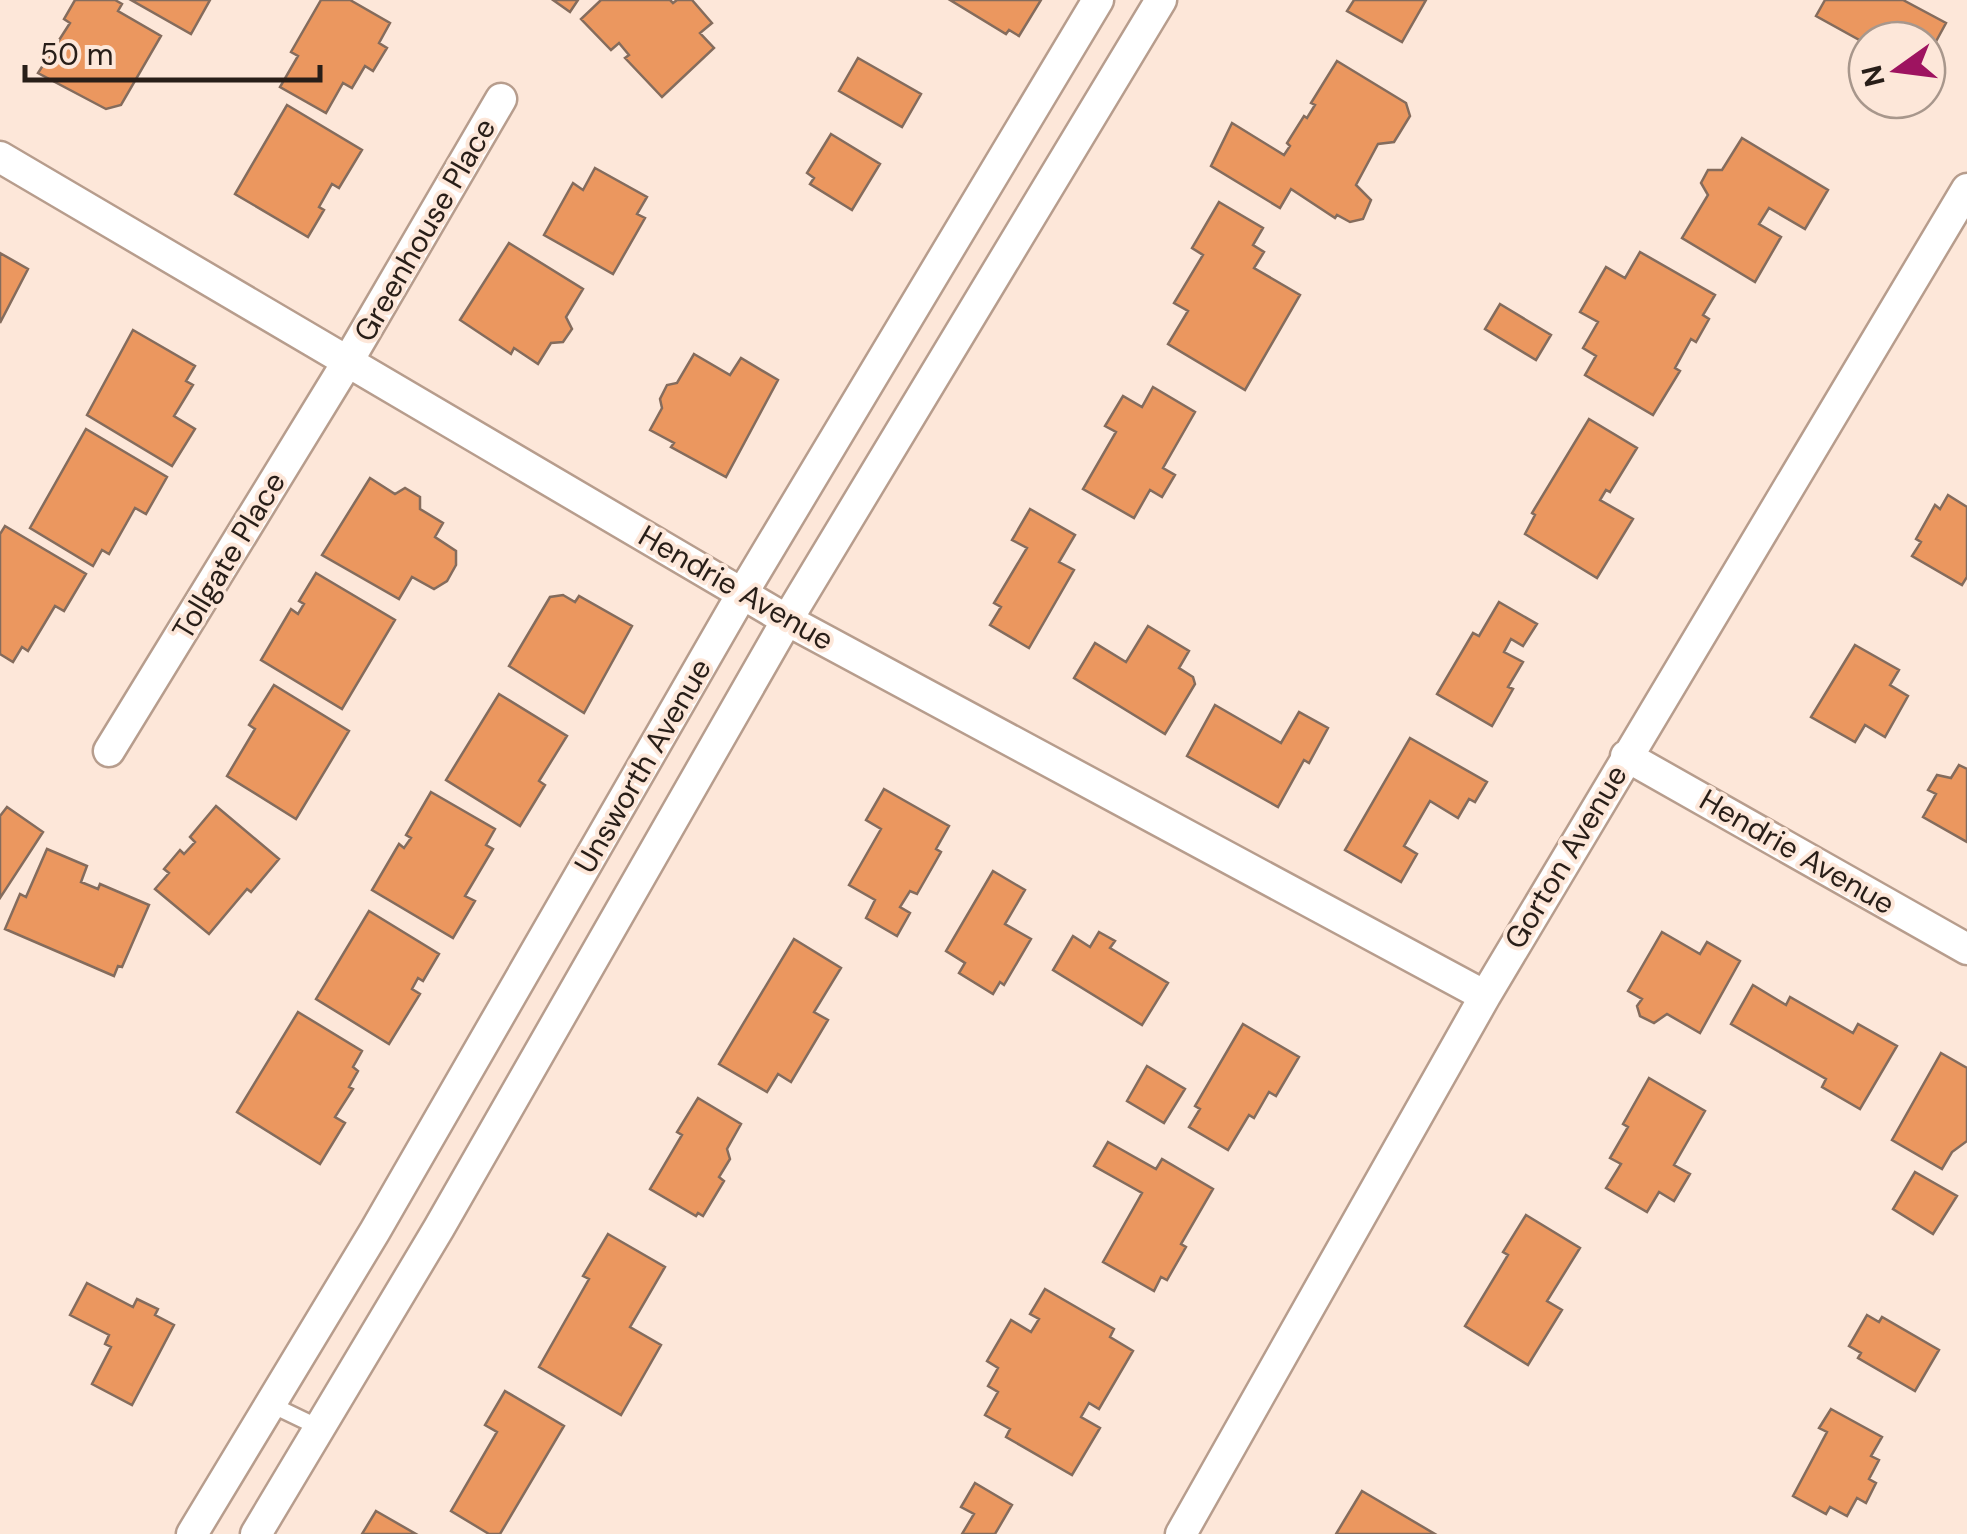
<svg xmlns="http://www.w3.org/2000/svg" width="1967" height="1534" font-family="'DM Sans',sans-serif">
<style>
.building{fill:#eb975f;stroke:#846c5d;stroke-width:2.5}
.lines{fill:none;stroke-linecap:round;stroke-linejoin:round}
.service-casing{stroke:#b79d8d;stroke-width:20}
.minor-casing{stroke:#b79d8d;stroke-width:35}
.service{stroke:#fff;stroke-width:15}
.minor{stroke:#fff;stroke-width:30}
.labels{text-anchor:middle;stroke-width:8;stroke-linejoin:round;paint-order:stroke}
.street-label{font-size:30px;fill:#281e18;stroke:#fde7d9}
</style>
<rect width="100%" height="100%" fill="#fde7d9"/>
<path class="building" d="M75 0H115L122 4 118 11 161 36 121 105 106 109 38 73 70 23 64 19Z
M131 0H210L191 34Z
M321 0H350L390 23 379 43 387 48 373 71 365 66 352 88 343 83 326 113 280 87 298 56 291 52Z
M553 0H578L570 12Z
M601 0H670L673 3 677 0H692L712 23 700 33 714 48 662 97 625 58 629 55 619 43 611 50 581 19Z
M950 0H1041L1019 36 1009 30 1006 34Z
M1354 0H1426L1402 42 1347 11Z
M1825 0H1903L1946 23 1927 58V40H1867V55L1856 49 1861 41 1816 16Z
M858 58 921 94 902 127 839 91Z
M1337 61 1406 103 1410 116 1394 142 1378 144 1356 185 1371 200 1363 219 1350 222 1337 215 1335 218 1291 189 1280 208 1211 166 1232 123 1284 155 1290 146 1287 143 1304 116 1307 118 1315 105 1311 103Z
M287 105 362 150 339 188 332 184 319 207 324 210 308 237 235 194Z
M831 134 880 164 852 210 810 184 814 178 807 173Z
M1742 138 1828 190 1805 229 1769 208 1759 224 1781 237 1755 282 1682 238 1708 195 1701 183 1708 170H1722Z
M595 168 647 197 637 214 645 218 613 274 544 235 573 183 583 190Z
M1219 202 1263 228 1253 245 1264 252 1254 268 1300 295 1245 390 1168 344 1188 311 1174 303 1203 255 1192 248Z
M509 243 583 289 566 317 572 329 563 342 551 343 538 364 514 348 511 354 460 320Z
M1640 252 1715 295 1703 315 1709 319 1696 342 1691 339 1675 368 1680 371 1653 415 1585 375 1596 356 1583 348 1598 322 1580 312 1606 267 1625 278Z
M0 253 28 269 0 323Z
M1500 304 1551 335 1536 360 1485 329Z
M133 330 195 366 186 381 193 385 174 416 195 429 172 466 87 415Z
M694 354 730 375 741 358 778 380 726 477 671 447 674 443 650 430 662 408 660 399 667 385 677 383Z
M1153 387 1195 412 1163 468 1175 475 1162 497 1150 490 1134 518 1083 489 1116 432 1105 426 1123 396 1142 407Z
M1589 419 1637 448 1610 492 1606 490 1600 500 1633 519 1597 578 1525 534 1535 515 1532 513Z
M86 429 167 477 146 514 135 508 109 554 102 550 93 566 30 528Z
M370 478 395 494 405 488 420 497V509L443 523 435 537 456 551V565L447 581 434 589 412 577 399 599 322 555Z
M1948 495 1967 507V577L1962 585 1912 556 1921 542 1916 539 1935 505 1940 509Z
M1030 509 1075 535 1059 562 1074 570 1029 648 990 625 1001 607 994 603 1027 548 1012 540Z
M5 526 86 574 64 611 55 606 28 651 22 647 13 662 0 654V534Z
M316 573 395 620 342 709 261 660 291 609 298 614 304 604 299 601Z
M563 595 575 602 579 596 632 626 584 713 509 666 550 597Z
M1499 602 1537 624 1523 646 1511 639 1504 652 1523 662 1508 687 1513 689 1492 726 1437 694 1473 633 1479 636Z
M1148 626 1189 651 1179 668 1193 677 1195 684 1165 734 1074 678 1095 643 1126 662Z
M1855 645 1899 670 1890 685 1908 696 1885 737 1865 725 1855 742 1811 717Z
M274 685 349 731 296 819 227 776 255 729 249 725Z
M499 694 567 736 539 781 545 785 520 826 446 780Z
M1215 705 1281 743 1299 712 1328 728 1309 763 1304 760 1278 807 1187 756Z
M1410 738 1487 782 1475 802 1469 799 1458 818 1430 801 1404 846 1417 854 1401 882 1345 850Z
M1959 765 1967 769V842L1923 817 1936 794 1928 790 1937 775 1951 778Z
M884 789 949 826 936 849 941 852 917 894 910 891 900 907 910 913 897 936 866 918 875 900 849 885 881 829 866 820Z
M431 792 495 829 486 845 493 849 465 896 475 901 453 938 372 890 399 844 404 848 411 838 406 835Z
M216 806 279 859 251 892 247 889 209 934 155 889 169 873 164 869 180 850 184 854 195 842 190 837Z
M7 807 43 832 0 898V816Z
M47 849 87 866 81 882 98 889 100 884 149 905 122 967 118 966 114 976 5 929 20 894 26 897Z
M993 871 1025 890 1005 924 1031 939 1004 985 1000 982 993 994 959 973 965 963 946 951Z
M369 911 439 954 423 981 418 978 412 989 420 994 389 1044 316 999Z
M1099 932 1115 941 1110 948 1168 983 1142 1025 1053 970 1073 936 1090 947Z
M1662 932 1700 954 1707 942 1740 961 1700 1033 1667 1014 1654 1023 1640 1016 1637 1006 1642 999 1628 991Z
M794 939 841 968 814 1012 828 1020 791 1082 778 1074 767 1092 719 1064Z
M1753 985 1786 1005 1790 997 1853 1033 1858 1024 1897 1046 1860 1109 1822 1087 1826 1079 1731 1024Z
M298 1012 362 1051 353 1067 358 1071 349 1087 353 1089 335 1117 345 1123 320 1164 237 1112Z
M1243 1024 1299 1057 1276 1096 1269 1092 1254 1118 1249 1115 1228 1150 1189 1127 1200 1109 1195 1106Z
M1941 1053 1967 1068V1141L1952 1152 1942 1169 1892 1140Z
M1147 1066 1185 1089 1164 1123 1127 1101Z
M1649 1078 1705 1111 1674 1165 1690 1174 1674 1201 1659 1192 1647 1212 1606 1188 1621 1164 1610 1158 1628 1127 1623 1124Z
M698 1098 741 1124 727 1149 730 1159 719 1177 724 1181 703 1216 698 1213 696 1216 650 1189 682 1135 677 1132Z
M1108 1142 1156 1169 1162 1159 1213 1189 1181 1244 1186 1247 1167 1280 1161 1277 1154 1291 1103 1262 1142 1193 1094 1166Z
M1915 1172 1957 1196 1933 1234 1893 1209Z
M1526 1215 1580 1248 1547 1301 1562 1310 1528 1365 1465 1326 1508 1255 1503 1252Z
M608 1234 665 1267 630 1327 661 1345 621 1415 539 1367 589 1279 583 1276Z
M87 1283 133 1307 137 1299 158 1309 155 1315 174 1325 132 1405 92 1384 111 1347 105 1344 109 1335 70 1315Z
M1045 1289 1114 1329 1110 1337 1133 1351 1099 1409 1089 1403 1081 1417 1100 1428 1072 1475 1006 1437 1010 1429 985 1415 998 1392 988 1386 998 1368 987 1361 1011 1320 1031 1332 1039 1319 1030 1314Z
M1867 1315 1879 1322 1882 1317 1939 1350 1915 1391 1858 1358 1861 1353 1849 1346Z
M505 1391 564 1426 500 1534H489L451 1511 497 1432 485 1425Z
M1831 1409 1882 1437 1871 1456 1879 1460 1869 1479 1876 1483 1866 1503 1857 1498 1847 1516 1830 1507 1826 1514 1793 1496 1827 1432 1819 1428Z
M975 1483 1012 1505 995 1534H962L974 1514 961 1507Z
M1362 1491 1435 1534H1336Z
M376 1511 416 1534H362Z"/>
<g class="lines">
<g class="service-casing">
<path id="service" d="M270 1404 320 1428"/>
</g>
<g class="minor-casing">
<path id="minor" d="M0 157 787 620 1485 996
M109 751 348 361 501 99
M1626 756 1967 949
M192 1534 375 1231 742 594 1098 0
M256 1534 439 1228 787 620 1161 0
M1181 1534 1485 996 1967 189"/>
</g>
<use href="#service" class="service"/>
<use href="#minor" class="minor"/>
</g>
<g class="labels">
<g class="street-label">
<text transform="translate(425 230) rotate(-60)" y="10">Greenhouse Place</text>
<text transform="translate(229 556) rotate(-59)" y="10">Tollgate Place</text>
<text transform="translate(736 588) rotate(30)" y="10">Hendrie Avenue</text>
<text transform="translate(643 766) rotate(-60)" y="10">Unsworth Avenue</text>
<text transform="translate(1797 852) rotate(30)" y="10">Hendrie Avenue</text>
<text transform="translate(1566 857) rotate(-59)" y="10">Gorton Avenue</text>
</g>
</g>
<g transform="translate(1897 70) rotate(256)"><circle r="48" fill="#fde7d9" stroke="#a8978c" stroke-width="2.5"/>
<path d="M0-8L18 38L0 25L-18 38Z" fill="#9e1360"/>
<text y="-15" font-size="28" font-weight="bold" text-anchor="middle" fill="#281e18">N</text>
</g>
<path d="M25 65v15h295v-15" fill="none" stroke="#281e18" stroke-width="5"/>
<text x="40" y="65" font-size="30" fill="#281e18" stroke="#fde7d9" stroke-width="8" paint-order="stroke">50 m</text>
</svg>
